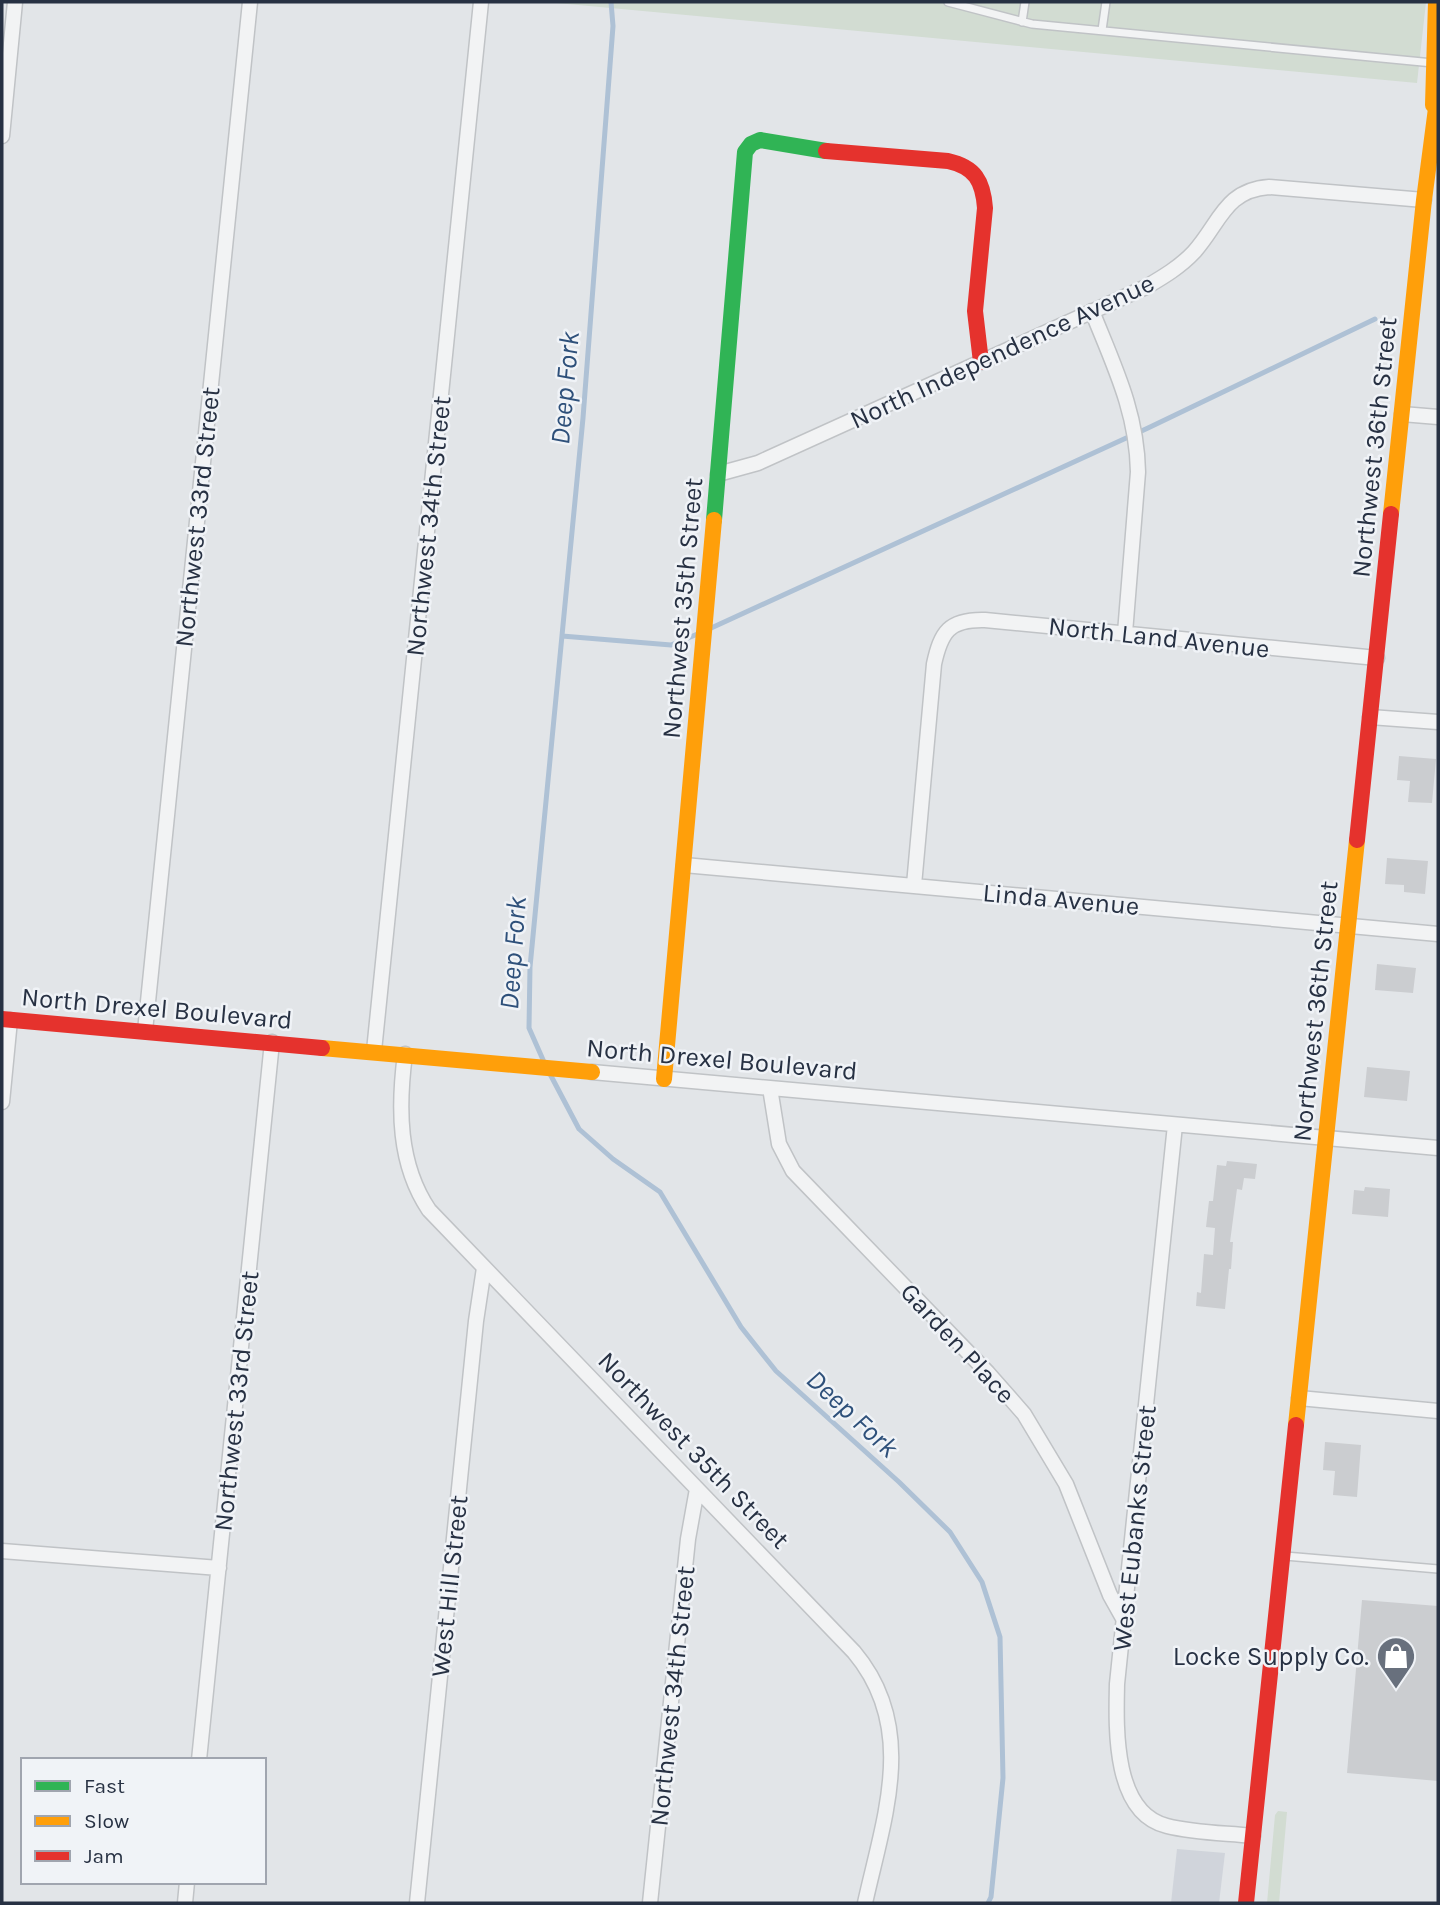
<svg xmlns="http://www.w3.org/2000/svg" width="1440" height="1905" font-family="Karla,sans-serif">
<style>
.built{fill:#d0d4db}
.green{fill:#d2dcd2}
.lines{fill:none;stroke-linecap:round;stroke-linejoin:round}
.stream{stroke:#aec1d5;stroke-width:5}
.building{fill:#cbcdd0}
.lane-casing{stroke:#c0c3c6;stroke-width:10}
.street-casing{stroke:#c0c3c6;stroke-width:17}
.lane{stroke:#f2f3f4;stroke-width:7}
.street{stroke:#f2f3f4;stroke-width:14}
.fast{stroke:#30b455;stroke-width:16}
.slow{stroke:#ff9f0a;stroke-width:16}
.jam{stroke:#e5322d;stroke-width:16}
.labels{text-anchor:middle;stroke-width:5;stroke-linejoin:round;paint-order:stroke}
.street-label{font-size:26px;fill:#273143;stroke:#f0f3f7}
.poi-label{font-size:26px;fill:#273143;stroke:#f0f3f7;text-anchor:end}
.water-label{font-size:28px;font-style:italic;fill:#2e507a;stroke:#f0f3f7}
</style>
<rect width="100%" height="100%" fill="#e2e5e8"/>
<path class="built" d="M1177 1849 1225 1853 1219 1903H1171Z"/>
<path class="green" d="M546 2H1426L1417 83Z
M1278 1811 1287 1812 1279 1903H1267L1275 1815Z"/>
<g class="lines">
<path class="stream" d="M709 629 1148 428 1375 319
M562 636 671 645 700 633
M544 1062 529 1028 530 967 583 418 613 26 611 2
M550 1074 579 1129 613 1159 660 1192 741 1327 776 1371 899 1482 950 1532 982 1582 1000 1637 1003 1778 991 1897 988 1903"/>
</g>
<path class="building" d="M1399 756 1436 759 1432 803 1408 802 1410 781 1397 780Z
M1387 858 1428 861 1425 894 1404 892V885L1385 884Z
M1377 964 1416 968 1413 993 1375 990Z
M1367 1067 1410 1071 1407 1101 1364 1097Z
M1227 1161 1257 1164 1255 1179 1244 1178 1242 1190 1237 1189 1230 1242H1233L1231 1269H1229L1225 1309 1196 1306 1197 1292 1201 1293 1204 1254 1213 1255 1215 1228 1206 1227 1209 1201H1213L1217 1165 1226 1166Z
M1365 1187 1390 1189 1388 1217 1352 1214 1354 1190 1364 1191Z
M1325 1442 1361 1445 1357 1497 1333 1495 1335 1471 1323 1470Z
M1362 1600 1438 1606V1781L1347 1773Z"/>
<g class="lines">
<g class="lane-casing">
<path id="lane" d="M948 2 1032 24 1433 63
M1022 22 1025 2
M1102 30 1106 2
M1285 1556 1438 1569"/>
</g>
<g class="street-casing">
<path id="street" d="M2 136 15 2
M1092 311C1114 366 1137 412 1138 472L1125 633
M1402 414 1438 417
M718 474 758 463 1146 287C1163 277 1180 267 1194 252 1220 223 1225 190 1269 187L1424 200
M1370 717 1438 722
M684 865 1438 934
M914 885 934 664C941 632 949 619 985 620L1377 658
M145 1031 250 2
M374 1051 481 2
M405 1054C398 1108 398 1164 429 1210L854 1652C918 1728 884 1817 865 1903
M592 1072 1438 1148
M770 1088 779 1144 793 1171 988 1373 1024 1414 1066 1484 1110 1595 1124 1620
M2 1102 10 1020
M1175 1125 1117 1684C1116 1728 1113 1813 1167 1826 1195 1833 1225 1833 1253 1836
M1299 1398 1438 1411
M2 1551 219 1568
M199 1760 272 1042
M185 1903 187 1882
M417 1903 476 1321 484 1268
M650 1903 688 1539 697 1489"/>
</g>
<use href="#lane" class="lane"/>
<use href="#street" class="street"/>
<path class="fast" d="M714 520 745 152 751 144 760 140 826 151"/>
<path class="slow" d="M1433 105 1436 2
M1391 514 1424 200 1438 93
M322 1048 592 1072
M664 1079 714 520
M1296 1425 1357 840"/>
<path class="jam" d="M826 151 948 161C975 167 983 181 985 208L975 311 981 362
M1357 840 1391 514
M2 1019 322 1048
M1246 1903 1296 1425"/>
</g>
<defs>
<g id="shop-pin" transform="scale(2.0125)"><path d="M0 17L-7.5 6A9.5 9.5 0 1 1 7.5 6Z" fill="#68707d" stroke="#f0f3f7"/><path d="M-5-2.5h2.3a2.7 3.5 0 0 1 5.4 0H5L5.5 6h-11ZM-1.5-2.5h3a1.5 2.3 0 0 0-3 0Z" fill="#fff"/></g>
</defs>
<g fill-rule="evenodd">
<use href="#shop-pin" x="1396" y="1656"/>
</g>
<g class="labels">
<g class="street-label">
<text transform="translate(1002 351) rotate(-25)" y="9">North Independence Avenue</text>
<text transform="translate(1374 447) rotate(-84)" y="9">Northwest 36th Street</text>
<text transform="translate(197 517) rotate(-84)" y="9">Northwest 33rd Street</text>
<text transform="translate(428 526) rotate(-84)" y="9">Northwest 34th Street</text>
<text transform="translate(682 608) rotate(-85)" y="9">Northwest 35th Street</text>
<text transform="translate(1159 637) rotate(6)" y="9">North Land Avenue</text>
<text transform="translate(1061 899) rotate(5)" y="9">Linda Avenue</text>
<text transform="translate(157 1008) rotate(5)" y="9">North Drexel Boulevard</text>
<text transform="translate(1315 1011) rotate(-84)" y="9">Northwest 36th Street</text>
<text transform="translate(722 1059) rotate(5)" y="9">North Drexel Boulevard</text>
<text transform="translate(958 1343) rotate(47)" y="9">Garden Place</text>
<text transform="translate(236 1401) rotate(-84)" y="9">Northwest 33rd Street</text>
<text transform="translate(694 1450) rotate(46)" y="9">Northwest 35th Street</text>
<text transform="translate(1134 1528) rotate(-84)" y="9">West Eubanks Street</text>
<text transform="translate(449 1586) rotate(-84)" y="9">West Hill Street</text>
<text transform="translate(672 1696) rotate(-84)" y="9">Northwest 34th Street</text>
</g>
<g class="poi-label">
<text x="1369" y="1665">Locke Supply Co.</text>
</g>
<g class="water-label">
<text transform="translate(564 388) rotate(-85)" y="10">Deep Fork</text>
<text transform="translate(512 953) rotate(-86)" y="10">Deep Fork</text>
<text transform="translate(853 1413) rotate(43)" y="10">Deep Fork</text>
</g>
</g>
<rect width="1440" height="1905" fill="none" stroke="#273143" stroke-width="7"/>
<rect x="21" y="1758" width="245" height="126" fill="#f0f3f7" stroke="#a0a5af" stroke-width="2"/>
<rect x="35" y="1781" width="35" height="10" fill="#30b455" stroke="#a0a5af" stroke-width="2"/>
<text x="84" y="1793" font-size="21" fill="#273143">Fast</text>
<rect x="35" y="1816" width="35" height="10" fill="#ff9f0a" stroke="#a0a5af" stroke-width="2"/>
<text x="84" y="1828" font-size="21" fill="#273143">Slow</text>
<rect x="35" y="1851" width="35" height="10" fill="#e5322d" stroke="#a0a5af" stroke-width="2"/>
<text x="84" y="1863" font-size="21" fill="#273143">Jam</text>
</svg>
